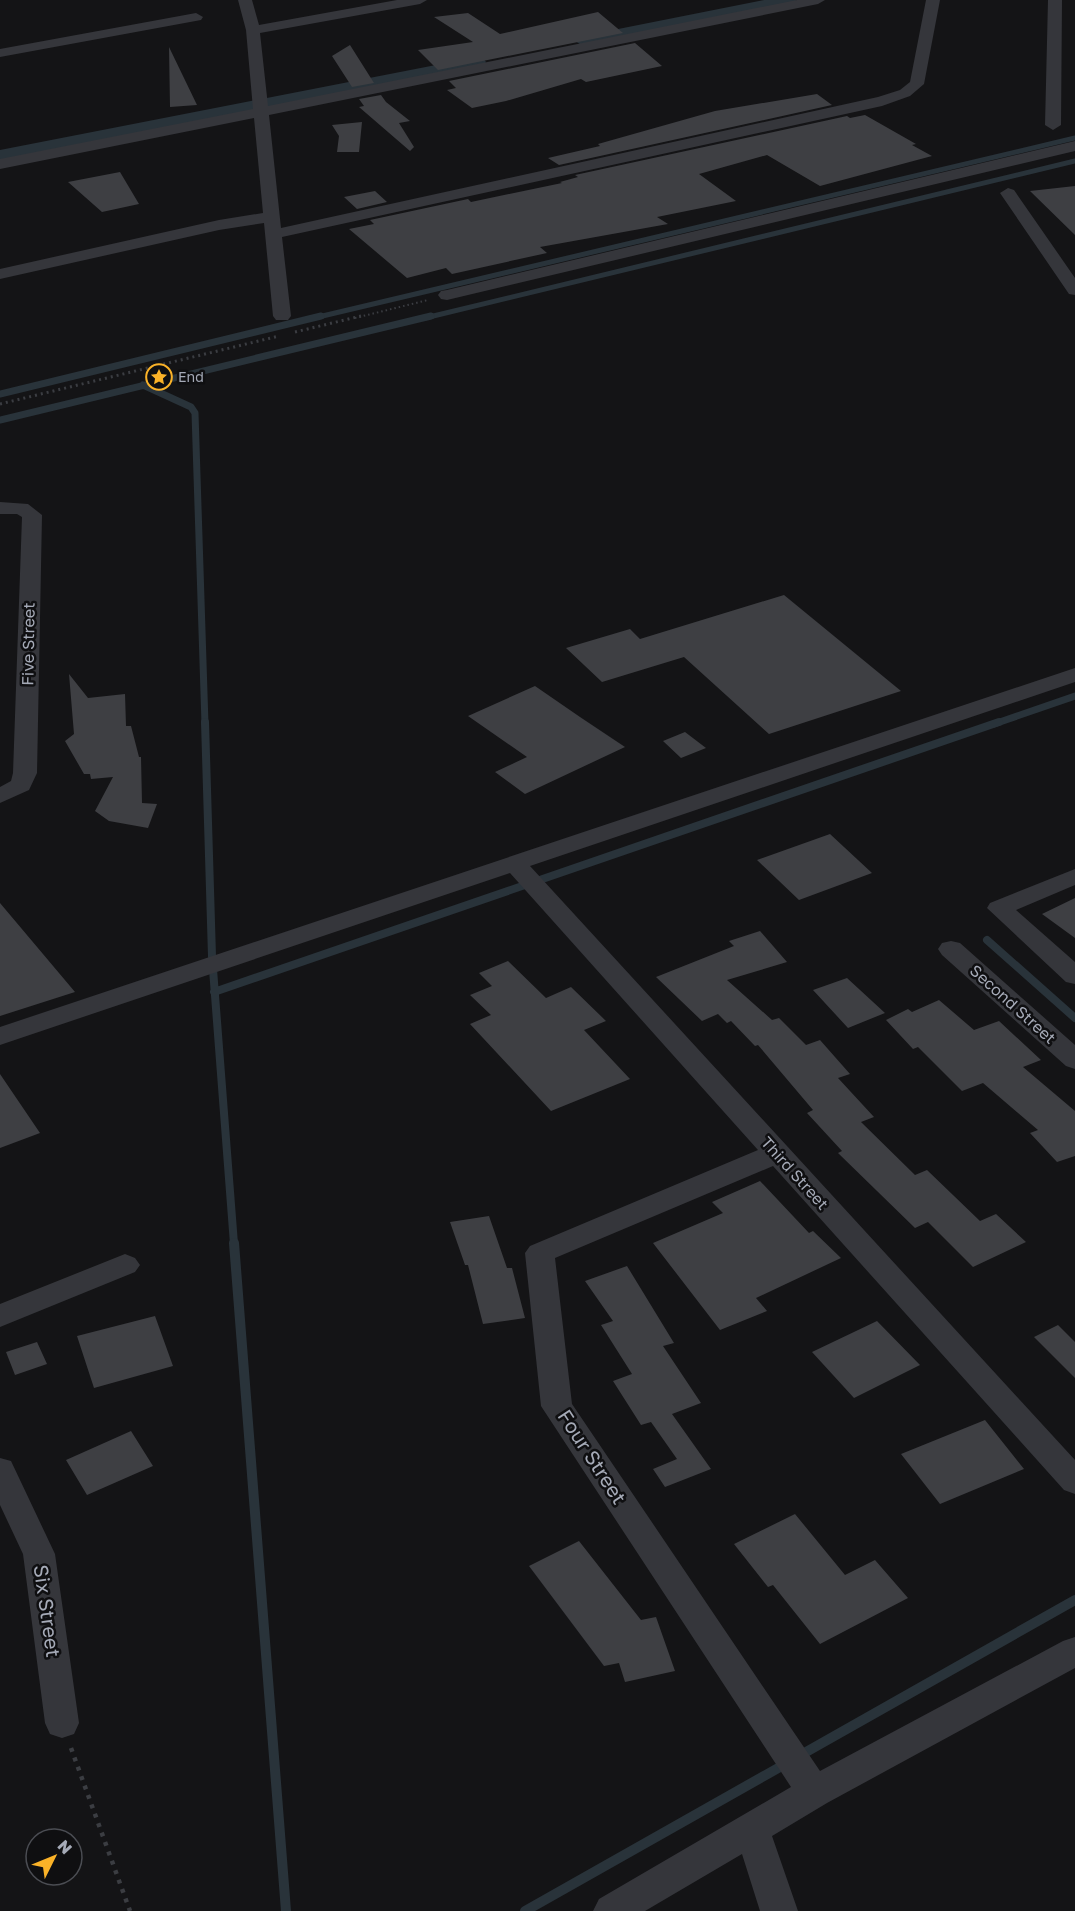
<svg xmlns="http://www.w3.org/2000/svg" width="1075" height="1911" font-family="'Golos Text',sans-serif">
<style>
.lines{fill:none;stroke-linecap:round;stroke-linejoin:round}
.stream-far3{stroke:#29333a;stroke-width:5}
.stream-far2{stroke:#29333a;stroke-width:7}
.stream-far1{stroke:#29333a;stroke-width:8}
.stream{stroke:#29333a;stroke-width:10}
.canal{fill:#29333a;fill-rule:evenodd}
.building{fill:#3e3f43}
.path-far2{stroke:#3b3d42;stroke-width:2;stroke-dasharray:1.5 3;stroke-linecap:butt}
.path-far1{stroke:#3b3d42;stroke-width:3;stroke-dasharray:2 4;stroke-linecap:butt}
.path{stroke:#3b3d42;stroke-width:4.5;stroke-dasharray:4 6;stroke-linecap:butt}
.minor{fill:#35363b;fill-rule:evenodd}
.labels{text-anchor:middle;stroke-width:5;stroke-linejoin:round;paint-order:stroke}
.far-poi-label{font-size:14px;fill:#a5aab7;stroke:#0f0f11;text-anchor:start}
.street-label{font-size:16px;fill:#a5aab7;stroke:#0f0f11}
.near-street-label{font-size:20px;fill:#a5aab7;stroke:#0f0f11}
</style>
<rect width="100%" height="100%" fill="#141416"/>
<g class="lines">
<path class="stream-far3" d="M314 318 1075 138
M425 318 1075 161"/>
<path class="stream-far2" d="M143 385 191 407 195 413 205 724
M0 394 321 316
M0 420 431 316
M994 724 1075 696"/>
<path class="stream-far1" d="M205 722 212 956 234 1244
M987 940 1075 1018
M214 992 999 722"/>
<path class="stream" d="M234 1243 286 1911
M799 1756 1075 1600
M525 1911 787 1763"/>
<path class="canal" d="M764 0H797L789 5 583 46 575 41 583 36Z
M477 57 483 58 486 62 483 66 0 162V150Z"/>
</g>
<path class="building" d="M598 12 623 33 438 70 418 50 473 42 434 17 468 13 500 34Z
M635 43 662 66 586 82 581 79 506 101 472 108 447 90 456 88 449 81Z
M350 45 374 83 352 87 332 56Z
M169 47 197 105 170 107Z
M817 94 832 105 559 165 548 158 600 146 598 144 715 111Z
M381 95 386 102 410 121 399 123 414 147 410 151 359 107 364 106 359 99Z
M865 115 916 144 912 145 932 156 820 186 767 155 699 174 736 201 657 217 668 224 540 247 547 253 452 274 446 268 407 278 349 229 374 224 370 220 468 199 471 202 562 183 560 182 578 177 575 175 847 116 850 118Z
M362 122 359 152H337L339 136 332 125Z
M120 172 139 204 102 212 68 182Z
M1075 186V235L1030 191Z
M375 191 387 202 357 209 344 197Z
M784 595 901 691 769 734 684 657 602 682 566 648 630 629 640 639Z
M69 674 88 698 125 694 126 726H131L139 757H141L142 803 157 804 148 828 109 821 95 811 113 777 91 779 90 774H84L65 741 74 734Z
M535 686 580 717 625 747 525 794 495 772 527 757 468 716Z
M685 732 706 748 681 758 663 741Z
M830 834 872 873 799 900 757 860Z
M1075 898V938L1042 914Z
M0 903 75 992 0 1016Z
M760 931 787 962 727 980 772 1020 779 1018 806 1045 820 1040 850 1074 838 1078 874 1117 861 1122 915 1175 927 1170 980 1221 996 1214 1026 1242 973 1267 928 1222 915 1228 838 1153 842 1151 807 1113 813 1110 758 1045 755 1046 731 1021 727 1023 718 1014 702 1021 656 977 734 946 729 941Z
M508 961 546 998 571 987 606 1021 584 1030 630 1079 551 1111 470 1024 491 1015 470 995 492 986 479 973Z
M847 978 885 1013 848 1028 813 990Z
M939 1000 974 1030 999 1021 1041 1060 1023 1067 1075 1111V1156L1057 1162 1030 1133 1038 1130 983 1083 962 1091 918 1047 913 1049 886 1020 908 1009 912 1012Z
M0 1074 40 1133 0 1148Z
M760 1181 809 1233 813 1231 841 1258 756 1298 767 1311 720 1330 653 1243 723 1213 712 1202Z
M489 1216 507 1268H512L525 1318 483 1324 468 1265H465L450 1222Z
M627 1266 674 1343 663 1346 701 1403 672 1414 711 1469 665 1487 653 1469 677 1459 651 1422 641 1425 613 1381 632 1374 601 1325 613 1321 585 1281Z
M155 1316 173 1366 94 1388 77 1336Z
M877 1321 920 1365 854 1398 812 1352Z
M1058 1325 1075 1342V1378L1034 1337Z
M37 1342 47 1364 15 1375 6 1352Z
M985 1420 1024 1469 940 1504 901 1454Z
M131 1431 153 1466 87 1495 66 1460Z
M795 1514 845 1575 875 1560 908 1598 820 1644 773 1585 768 1587 734 1544Z
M579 1541 641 1620 656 1617 675 1671 625 1682 619 1663 604 1666 529 1566Z"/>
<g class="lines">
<path class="path-far2" d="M355 318 428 300"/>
<path class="path-far1" d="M295 332 361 316
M0 404 279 336"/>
<path class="path" d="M71 1748 130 1911"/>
<path class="minor" d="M238 0H252L259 25 397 0H427L420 4 260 33 268 106 797 0H825L818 4 269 115 281 228 878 97 900 90 910 82 926 0H940L924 84 910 96 882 106 282 237 291 316 288 320H276L273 316 264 223 219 230 0 279V269L219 220 263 213 254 118 0 169V159L253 109 246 30Z
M1048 0H1062L1061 125 1053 130 1045 125Z
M196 13 203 17 201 20 0 57V49Z
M1075 141V151L447 300 441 299 438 295 441 291 447 290Z
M1008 188 1014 190 1075 278V295L1069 294 1000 193Z
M0 502 28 504 42 515 37 773 29 790 0 803V787L11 781 13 773 22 517 17 514H0Z
M1075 668V682L530 866 1075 1460V1494L1064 1490 773 1166 555 1258 572 1404 820 1771 1063 1641 1075 1637V1668L827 1803 772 1836 798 1911H760L742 1854 645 1911H593L599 1899 791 1787 541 1406 525 1253 530 1246 758 1150 510 873 0 1045V1027Z
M1075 869V885L1016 910 1075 962V984L1066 982 987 908 990 903Z
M951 941 960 943 1075 1045V1069L1066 1066 942 955 938 949 942 943Z
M125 1254 135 1258 140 1265 135 1272 0 1327V1304Z
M0 1458 11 1461 55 1554 79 1723 74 1734 62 1738 50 1734 45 1723 23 1554 0 1505Z"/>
</g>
<defs>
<g id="sight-ring" transform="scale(1.35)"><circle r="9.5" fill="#0f0f11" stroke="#fab228" stroke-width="1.5"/><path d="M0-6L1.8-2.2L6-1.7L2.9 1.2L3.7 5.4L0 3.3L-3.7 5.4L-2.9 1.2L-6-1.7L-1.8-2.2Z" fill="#fab228"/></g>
</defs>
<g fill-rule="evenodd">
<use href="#sight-ring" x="159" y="377"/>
</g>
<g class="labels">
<g class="far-poi-label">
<text x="178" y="382">End</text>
</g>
<g class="street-label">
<text transform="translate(28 644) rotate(-89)" y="6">Five Street</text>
<text transform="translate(1013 1004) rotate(42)" y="6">Second Street</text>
<text transform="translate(795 1173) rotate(48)" y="6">Third Street</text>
</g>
<g class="near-street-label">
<text transform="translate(592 1457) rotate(57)" y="7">Four Street</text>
<text transform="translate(47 1611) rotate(82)" y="7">Six Street</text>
</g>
</g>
<g transform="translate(54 1857) rotate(47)"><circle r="28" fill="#0f0f11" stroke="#4b4d53" stroke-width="1.5"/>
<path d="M0-4.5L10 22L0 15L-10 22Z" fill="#fab228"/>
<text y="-9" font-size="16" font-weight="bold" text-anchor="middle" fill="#a5aab7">N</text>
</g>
</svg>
